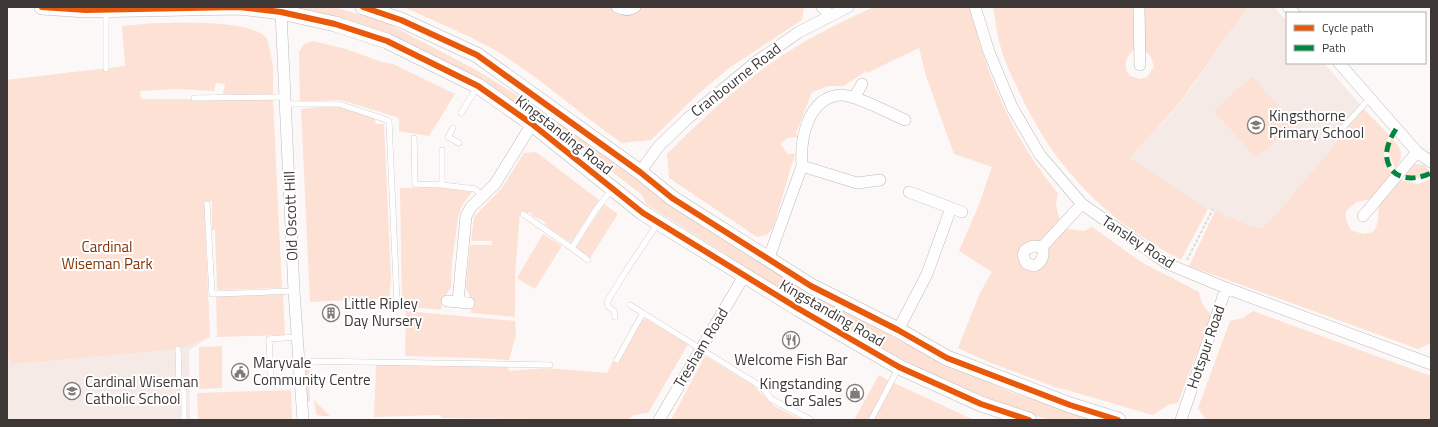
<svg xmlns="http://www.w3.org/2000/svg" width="1438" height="427" font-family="'Titillium Web',sans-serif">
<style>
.built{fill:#f5eae6}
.green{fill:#fde1d5}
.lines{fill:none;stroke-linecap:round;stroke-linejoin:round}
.service-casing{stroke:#bfbbb9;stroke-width:6}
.minor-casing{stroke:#bfbbb9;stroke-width:12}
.secondary-casing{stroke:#bfbbb9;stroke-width:16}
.path{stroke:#dcdbdb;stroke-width:2;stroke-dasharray:3 2;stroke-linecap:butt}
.service{stroke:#fefefe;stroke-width:5.5}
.minor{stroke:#fefefe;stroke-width:11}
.secondary{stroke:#fefefe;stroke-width:15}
.quiet{stroke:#00873e;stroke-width:5;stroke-dasharray:10 5;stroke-linecap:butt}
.cycleway-casing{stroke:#fff;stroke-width:8}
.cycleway{stroke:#e8590c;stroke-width:6}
.labels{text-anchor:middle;stroke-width:4;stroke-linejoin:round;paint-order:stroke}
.street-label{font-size:15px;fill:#3d3735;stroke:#fff}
.poi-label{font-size:15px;fill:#3d3735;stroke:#fff;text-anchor:start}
.park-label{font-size:15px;fill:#823405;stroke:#fff}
</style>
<rect width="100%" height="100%" fill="#fbf8f7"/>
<path class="built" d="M1248 7H1274L1287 21V63H1324L1364 109 1285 204 1262 228 1253 227 1208 209 1130 158 1179 105Z
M126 66 128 99 199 100 210 337 189 350 190 420H7V80Z"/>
<path class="green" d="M287 7H334L385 22 478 71 531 104 526 111 482 83Z
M404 7H610L615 10H638L641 7H804L802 20 729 68 696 96 651 140 622 143C580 114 543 80 500 53 469 35 436 22 404 7Z
M874 7H970C986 75 1013 139 1058 193L1056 205 1060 221 1038 243 1024 245 1030 268 1045 250 1066 229 1084 231 1092 227 1143 263 1199 292 1202 303 1210 314V318L1178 403 1168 405 1153 415 1149 414 1053 386 991 363 958 348 980 293 992 272 959 251 978 207 992 167 954 154 926 76 919 48 867 73 866 71 844 86H829L812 92 796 133 798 137 787 138 780 144 788 154H795L773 228 767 235 757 237 669 178 667 154C699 122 733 90 770 64 802 41 838 23 874 7Z
M993 7H1134L1135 49C1126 56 1122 65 1130 76L1141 79 1147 77 1154 67 1151 57 1144 49V7H1248L1178 105 1130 158 1208 209 1181 260C1110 222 1060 175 1024 102 1014 81 1003 60 998 37 996 27 995 17 993 7Z
M155 23C183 23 248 19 267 38L273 65V96L223 94 225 84 216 83 214 91 176 89 140 91 141 99 273 100 282 288 217 290 215 230H212V201H204L210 337 178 349 11 364 7 350V80L125 66 122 26Z
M313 41 346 49 382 62 393 64 455 94 429 136 399 131V118L348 102 340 100 300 102 299 52 304 44Z
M1252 76 1294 125 1256 158 1214 111Z
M332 106 343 107 374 116 376 124H384L391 279 389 298 310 302 301 109Z
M1364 109 1389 135C1384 151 1380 160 1393 174L1371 199 1357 202 1346 211V220L1351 230 1363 234 1373 232C1382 220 1375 213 1381 203L1401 180 1418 184 1431 179V343L1418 349 1189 266 1215 211 1253 227 1262 228 1285 204Z
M558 122 656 194 832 304 902 342 1010 392 1096 420H1050L1040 417 993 400 921 369 844 328 646 204 642 195 554 127Z
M1392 139C1402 148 1405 157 1395 168L1388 151 1390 140Z
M536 152 599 200 571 243 545 225 546 222 532 216V213L520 212 515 276V317L471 313 472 298 470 297 466 288 470 245H492V241H471L474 217 502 188 524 153Z
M1416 164 1424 165 1430 172C1423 179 1412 180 1404 175L1412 165Z
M436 187 472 192 461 207 458 218 452 262 451 287 442 301 441 310 402 306 400 188Z
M604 204 618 214 590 258 582 253 576 246Z
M543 234 562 246 535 289 517 278Z
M283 293 285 335 217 337 216 295Z
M406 311 515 321 516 335 509 360 475 358 405 356Z
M1253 311 1431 376V420H1206L1198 408 1230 321 1243 318Z
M646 319 688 344 650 410 648 413 633 415 628 420 442 418 440 415 374 417 376 364 508 367 509 371 546 368 607 373 613 361 618 364 641 320Z
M222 346V388L199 389V347Z
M705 356 754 386 774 406 802 420H671Z
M306 363H309L310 401 307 402 305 366Z
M879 375 889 381 868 420H854Z
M892 382 974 420H874Z
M291 390 292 420H198L197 393Z
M314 400 330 416H320L316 414Z"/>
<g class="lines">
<g class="service-casing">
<path id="service" d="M106 69V10
M194 98 285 97
M286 104H339L387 120 389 122 397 303
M461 113 478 86
M453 128 448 137 459 143
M1335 136 1370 98
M414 138 415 184 442 185
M442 150V185L475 189 483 196
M207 204 212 294 294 291
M523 214 572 248 588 260
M572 248 595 211 612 189
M630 305 762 387 771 399 811 420
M615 317 614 311 608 306 607 302 624 274 658 223
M178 349 179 380 184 392V420
M617 360 643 313
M298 361 550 365
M271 377 269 339 297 337
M871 420 899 367"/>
</g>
<g class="minor-casing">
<path id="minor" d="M617 7C623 10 629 11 635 7
M822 7 830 15
M975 7 989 52 1012 107 1040 155 1082 204 1168 264 1226 288 1431 364
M1139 7 1140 65
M1288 7 1294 13
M281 12 294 291 303 420
M1339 63 1417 152 1431 162
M854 98 862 84
M802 166 857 183 880 180
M640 172 659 146 687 119 756 62 799 32 848 7
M909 192 962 212
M1363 216 1417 152
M1042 247C1045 255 1042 263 1034 266L1026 263 1023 255 1025 250 1033 246 1042 247 1082 204
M768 260 802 166C800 140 807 98 840 95 854 94 891 114 905 120
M447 301 458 302 466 216 471 207 495 184 532 124
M458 302 469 303
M898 330 927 274 951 208
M659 420 744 276
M1181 420 1226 288"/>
</g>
<g class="secondary-casing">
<path id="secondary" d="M42 7 86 10 239 7 281 12 335 24 387 41 478 86 532 124 643 213 799 309 899 367 981 404 1029 420
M363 7 401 20 477 55 640 172 672 198 811 286 898 330 947 358 1070 405 1118 420"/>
</g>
<path class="path" d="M1187 260 1213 209"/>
<use href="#service" class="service"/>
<use href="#minor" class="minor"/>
<use href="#secondary" class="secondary"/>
<path class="quiet" d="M1396 129C1391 137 1385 148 1387 159 1391 181 1415 181 1431 173"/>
<g class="cycleway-casing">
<path id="cycleway" d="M42 7 86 10 239 7 281 12 335 24 387 41 478 86 532 124 643 213 799 309 899 367 981 404 1029 420
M363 7 401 20 477 55 640 172 672 198 811 286 898 330 947 358 1070 405 1118 420"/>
</g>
<use href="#cycleway" class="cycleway"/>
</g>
<defs>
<g id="school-ring" transform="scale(0.9)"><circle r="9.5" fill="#fff" stroke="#807b79" stroke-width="1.5"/><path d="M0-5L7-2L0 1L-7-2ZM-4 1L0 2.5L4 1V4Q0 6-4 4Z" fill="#807b79"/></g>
<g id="building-ring" transform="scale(0.9)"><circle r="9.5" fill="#fff" stroke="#807b79" stroke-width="1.5"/><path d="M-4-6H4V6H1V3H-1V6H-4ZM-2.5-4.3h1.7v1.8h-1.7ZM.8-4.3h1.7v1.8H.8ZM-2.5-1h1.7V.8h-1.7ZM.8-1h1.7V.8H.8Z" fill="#807b79"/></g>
<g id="restaurant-ring" transform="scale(0.9)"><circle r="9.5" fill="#fff" stroke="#807b79" stroke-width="1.5"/><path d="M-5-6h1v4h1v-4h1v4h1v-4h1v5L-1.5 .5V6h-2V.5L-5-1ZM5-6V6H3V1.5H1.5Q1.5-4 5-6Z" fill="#807b79"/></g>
<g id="civic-ring" transform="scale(0.9)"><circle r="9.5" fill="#fff" stroke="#807b79" stroke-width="1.5"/><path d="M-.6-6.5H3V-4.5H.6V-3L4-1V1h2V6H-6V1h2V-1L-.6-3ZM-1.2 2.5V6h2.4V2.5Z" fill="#807b79"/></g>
<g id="shop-ring" transform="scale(0.9)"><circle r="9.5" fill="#fff" stroke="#807b79" stroke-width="1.5"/><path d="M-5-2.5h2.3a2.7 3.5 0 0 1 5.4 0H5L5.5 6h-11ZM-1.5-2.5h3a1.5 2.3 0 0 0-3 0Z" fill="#807b79"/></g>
</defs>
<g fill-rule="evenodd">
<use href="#school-ring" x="1256" y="125"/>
<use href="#building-ring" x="331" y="313"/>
<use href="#restaurant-ring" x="791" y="340"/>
<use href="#civic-ring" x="240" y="372"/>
<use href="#school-ring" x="72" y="391"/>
<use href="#shop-ring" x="855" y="393"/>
</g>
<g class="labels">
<g class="street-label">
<text transform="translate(736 80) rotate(-38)" y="5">Cranbourne Road</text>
<text transform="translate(564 135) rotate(38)" y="5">Kingstanding Road</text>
<text transform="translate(291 216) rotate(-92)" y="5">Old Oscott Hill</text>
<text transform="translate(1138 242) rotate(33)" y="5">Tansley Road</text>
<text transform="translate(832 313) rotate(30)" y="5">Kingstanding Road</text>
<text transform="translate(1206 347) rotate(-71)" y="5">Hotspur Road</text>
<text transform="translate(701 348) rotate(-59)" y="5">Tresham Road</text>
</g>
<g class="poi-label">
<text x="1269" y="121">Kingsthorne<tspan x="1269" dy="17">Primary School</tspan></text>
<text x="344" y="309">Little Ripley<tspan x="344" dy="17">Day Nursery</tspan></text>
<text x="791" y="365" text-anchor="middle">Welcome Fish Bar</text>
<text x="253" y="368">Maryvale<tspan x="253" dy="17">Community Centre</tspan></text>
<text x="85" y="387">Cardinal Wiseman<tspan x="85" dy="17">Catholic School</tspan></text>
<text x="842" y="389" text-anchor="end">Kingstanding<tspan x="842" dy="17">Car Sales</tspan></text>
</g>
<g class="park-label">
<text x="107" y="252">Cardinal<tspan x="107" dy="17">Wiseman Park</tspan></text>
</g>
</g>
<rect width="1438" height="427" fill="none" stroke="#3d3735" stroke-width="16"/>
<rect x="1286" y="12" width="140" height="52" fill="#ffffff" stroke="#b1afae"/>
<rect x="1294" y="25" width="20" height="6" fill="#e8590c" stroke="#b1afae"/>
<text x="1322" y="32" font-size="12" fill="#3d3735">Cycle path</text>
<rect x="1294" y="45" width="20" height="6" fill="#00873e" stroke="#b1afae"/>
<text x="1322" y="52" font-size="12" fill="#3d3735">Path</text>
</svg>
